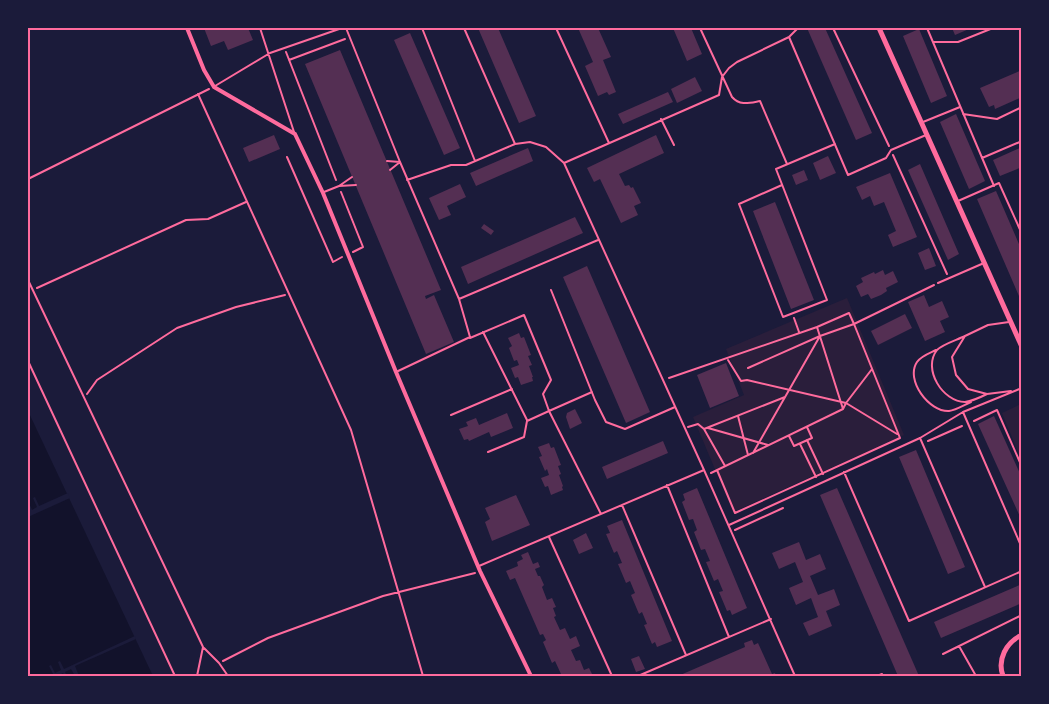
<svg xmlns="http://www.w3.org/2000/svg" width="1049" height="704" font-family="'Sofia Sans Condensed',sans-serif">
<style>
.green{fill:#2a1e3b}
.water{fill:#12122b}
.pier{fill:#1b1b3a}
.building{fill:#542f53}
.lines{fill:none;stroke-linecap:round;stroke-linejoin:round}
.path{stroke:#ff6b9d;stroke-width:2}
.service{stroke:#ff6b9d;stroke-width:2}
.minor{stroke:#ff6b9d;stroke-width:4}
.tertiary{stroke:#ff6b9d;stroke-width:5}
.neatline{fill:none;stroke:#ff6b9d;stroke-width:2}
</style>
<rect width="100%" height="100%" fill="#1b1b3a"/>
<path class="green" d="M847 298 904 435 733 512 693 417 744 395 726 349Z
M1021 404V459L1002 413Z"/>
<path class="water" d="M28 411 153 676H28Z"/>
<path class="pier" d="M68 493 70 498 28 517 29 511 28 501 32 510 37 507 33 498 35 497 39 506Z
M135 636 136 639 75 666 79 676H75L71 669 65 672 67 676H65L63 673 57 676H48L53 674 49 666 51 665 55 673 61 670 58 662 60 661 64 669Z"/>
<path class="building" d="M204 28H248L253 40 228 50 224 41 211 46Z
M478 28H498L536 116 519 123Z
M578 28H598L611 57 603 60 616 92 609 95 607 92 598 96 585 66 593 62Z
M673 28H691L702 54 687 61Z
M807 28H825L872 133 856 140Z
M952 28H968L969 29 955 35Z
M919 29 947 96 931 103 903 36Z
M410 33 460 148 444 155 394 40Z
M340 50 441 290 425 296 426 299 434 295 454 342 426 354 305 64Z
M1022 70V97L995 109 994 105 989 107 980 88Z
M695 77 702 91 677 103 671 89Z
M668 92 673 102 623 124 618 114Z
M956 114 985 181 969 189 940 122Z
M274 135 280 149 249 162 243 148Z
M656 135 664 153 619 174 625 186 629 185 631 188 633 187 641 203 634 206 638 215 621 223 600 179 594 182 587 168Z
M1022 147V167L1000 176 993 160Z
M528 148 533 161 476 186 470 173Z
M828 156 836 173 820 180 813 163Z
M920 164 959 254 948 260 908 170Z
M804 170 808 180 796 185 792 175Z
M890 173 917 237 893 247 888 235 896 231 884 202 874 206 870 196 862 200 856 187Z
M460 184 466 197 447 206 451 215 439 220 429 198Z
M996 191 1022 251V303L977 199Z
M775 202 814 300 791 309 753 211Z
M575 217 583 233 468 284 461 267Z
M484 224 494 231 491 235 481 228Z
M929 248 936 266 925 270 918 253Z
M587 266 650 412 626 423 563 277Z
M883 270 885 275 893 271 898 282 886 288 887 291 881 295 871 299 868 294 861 297 856 286 863 282 861 278 874 272 875 274Z
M924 295 929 307 942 301 949 317 940 321 945 332 925 341 908 302Z
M905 314 912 328 878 345 871 331Z
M519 333 521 338 524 337 531 355 528 356 532 365 529 366 533 377H532L533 381 521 385 518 377 515 378 511 368 519 365 517 360 514 361 509 348 512 346 508 338Z
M726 363 739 396 710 408 697 375Z
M575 409 582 423 570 429 566 417 567 413Z
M507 413 513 428 491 437 489 432 469 441 468 439 464 440 459 429 468 426 466 422 476 418 479 425Z
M994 416 1022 478V521L978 424Z
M663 441 668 453 607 479 602 467Z
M549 443 551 448 554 447 561 465 558 466 561 474 559 475 563 486 562 487 563 490 551 495 548 486 545 487 541 478 549 475 547 469 545 471 539 457 542 456 538 447Z
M916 450 965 567 948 574 899 457Z
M697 488 747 608 732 615 730 610 727 611 719 592 723 591 718 579 714 581 706 562 710 561 705 549 701 550 694 532 697 530 693 519 689 520 682 502 685 500 683 494Z
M837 488 884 596 919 676H898L820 495Z
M516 495 530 525 492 541 485 522 490 519 485 508Z
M622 520 672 641 657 647 655 642 652 644 644 625 647 624 642 612 639 614 631 595 635 593 630 581 626 583 618 564 622 563 617 551 614 553 606 534 610 533 607 526Z
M586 533 593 548 579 554 573 540Z
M799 542 806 560 820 554 826 569 810 576 818 595 834 589 840 605 826 611 832 626 809 636 803 623 818 617 811 598 796 605 789 588 803 582 795 562 779 569 772 553Z
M528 552 533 564 538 562 540 567 535 569 538 576H540L544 585 542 587 547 600 552 598 556 607 553 608 556 616 554 617 560 630 565 628 570 639 576 636 580 646 571 650 576 661 580 660 584 670 589 668 593 676H556L561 674 555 661 552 663 543 642 546 640 543 634 540 635 515 578 510 580 506 571 518 566 517 562 523 559 521 555Z
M1022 584V603L941 638 934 622Z
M752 640 754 645 758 643 772 674 775 673 776 676H678L745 647 744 643Z
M639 656 645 669 636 672 631 659Z"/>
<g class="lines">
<path class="path" d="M833 28 889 146
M286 52 336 180
M289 60 345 39
M198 94 351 430 423 676
M893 155 947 274
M287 157 333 262 342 257
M28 179 209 89
M341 192 363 247 353 252
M37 288 186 220 208 219 246 202
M794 318 799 332
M817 327 849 313 854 324 934 285
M728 360 741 381 747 380 846 403 897 434
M669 378 817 327 843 409 711 473
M87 394 97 380 177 328 236 307 285 295
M843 409 846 403 872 369
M738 416 748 455
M974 421 997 410 1022 467
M688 427 698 424 704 429
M708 428 768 445
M789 436 794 446 812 438 807 427
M807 440 823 474
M928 441 962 426
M800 444 816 477
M753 453 820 336
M725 466 704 429 785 397
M717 470 735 513 900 438 854 324 820 336 748 368
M735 530 783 508
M959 646 976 676
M943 654 1022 615
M223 661 268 638 383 596 475 573"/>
<path class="service" d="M260 28 294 132
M346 28 400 162 459 299
M422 28 475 161
M464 28 515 144
M556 28 609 143
M700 28 732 97C740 106 749 103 760 101L787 164
M927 28 994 186
M789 37 848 175 886 158 891 150 926 135
M933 42H958L993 28
M215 86 270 53 342 28
M963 114 997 119 1022 107
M661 119 674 145
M923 122 960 107
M982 158 1022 141
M387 161 400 162
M564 163 719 95 722 77 729 68 737 62 789 37 798 28
M390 170 400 162
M407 180 451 165H466L515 144 530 142 546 147 564 163 704 470 795 676
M782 185 739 204 783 317 827 300 776 169 835 144
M339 186 352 177
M324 192 339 186 356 185
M958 201 999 183 1022 234
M28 280 203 647 197 676
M938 283 984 263
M551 290 595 400 606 422 625 429 675 407
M1009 322 988 325 965 336 952 357 956 375 968 389 987 394 1011 391
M483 332 527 420
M965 336C957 340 943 344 937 350 922 369 943 402 965 402 973 401 981 397 987 394
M470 338 524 315 551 380 543 394 549 411 592 392
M936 350C930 353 921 356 917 362 905 380 929 412 949 411 956 410 964 405 971 402
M28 361 175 676
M396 372 470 337 459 299 598 240
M963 412 1022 548
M451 415 512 389
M920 438 985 587
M488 452 524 437 527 421 549 411 601 514
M844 472 909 621 1022 571
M667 485 729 637
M622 505 686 655
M729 525 920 438 963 412 1022 388
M549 537 612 676
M479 566 704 470
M204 648 219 663 228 676
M638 676 771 619
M877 676 882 674 883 676"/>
<path class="minor" d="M187 28 204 70 214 87 295 134 323 193 396 372 480 571 531 676"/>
<path class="tertiary" d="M879 28 1022 347
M1003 676C997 660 1006 642 1022 635"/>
</g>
<rect width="1049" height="704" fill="none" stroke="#1b1b3a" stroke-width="58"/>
<rect x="29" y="29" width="991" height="646" class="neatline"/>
</svg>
